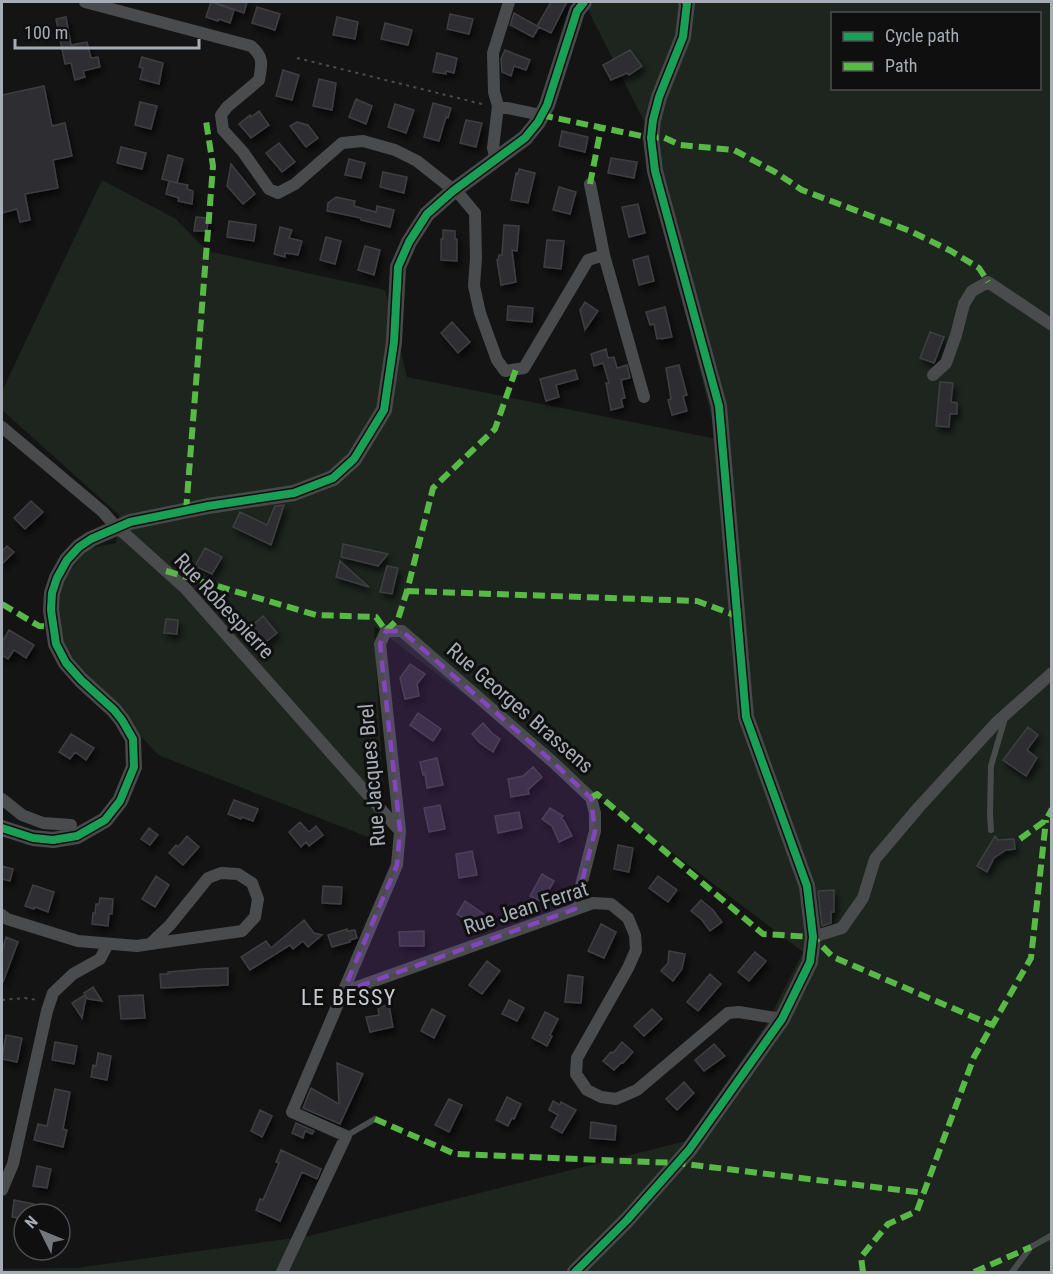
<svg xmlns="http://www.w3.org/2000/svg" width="1053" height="1274" font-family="'Roboto Condensed',sans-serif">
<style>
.green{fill:#1e251f;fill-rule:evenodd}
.building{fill:#2f2f30;stroke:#3d3f41;stroke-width:1.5;filter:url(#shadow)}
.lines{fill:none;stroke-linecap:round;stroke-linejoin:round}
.path{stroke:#4a4c4e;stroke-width:2;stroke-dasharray:3 4.5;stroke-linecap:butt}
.lane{stroke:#494b4d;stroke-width:6}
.street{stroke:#494b4d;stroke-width:12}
.secondary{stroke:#48494b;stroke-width:16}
.quiet{stroke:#58b947;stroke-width:6;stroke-dasharray:12 6;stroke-linecap:butt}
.cycleway-casing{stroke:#0f0f10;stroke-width:11}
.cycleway{stroke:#1a9f57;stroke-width:8}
.marked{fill:#8446bd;fill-opacity:0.2;stroke:#8446bd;stroke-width:4.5;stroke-dasharray:12 8;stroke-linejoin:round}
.labels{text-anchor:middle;stroke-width:6;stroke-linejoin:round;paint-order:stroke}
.street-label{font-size:21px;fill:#a7adb4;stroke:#0f0f10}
.neighbourhood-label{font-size:22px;letter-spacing:1.5px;fill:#c7cbd1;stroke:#0f0f10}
</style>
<defs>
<filter id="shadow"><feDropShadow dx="3" dy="5" stdDeviation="3" flood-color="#0009"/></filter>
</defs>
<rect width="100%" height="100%" fill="#141415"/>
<path class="green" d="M584 2H1051V1272H2V1269L76 1268 309 1236 686 1141 766 1025 803 952 374 626 386 844 158 755 63 649 58 621 61 584 87 549 116 543 119 515 2 410V391L102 180 176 219 207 251 385 290 407 377 717 439 647 159V127ZM832 14H1040V88H832Z"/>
<path class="building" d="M211 2 234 10 230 23 219 19 218 21 206 17Z
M216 2H247L244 13 216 3Z
M551 2H567L551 33 539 27 533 37 510 25 514 13 537 26Z
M257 7 280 14 275 30 252 23Z
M450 14 473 19 469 34 447 29Z
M66 17 71 45 87 42 91 58 98 57 100 67 83 71 85 77 75 80 71 63 65 64 56 19Z
M337 17 358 22 355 39 333 35Z
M385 23 412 30 408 45 381 39Z
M505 50 530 60 526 70 514 66 511 76 502 72 501 59Z
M630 50 642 66 629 75 627 73 611 80 603 65Z
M437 53 457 58 454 73 446 71V74L433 72Z
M142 57 163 63 159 84 140 79 143 68 139 67Z
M283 70 299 75 292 100 276 96Z
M319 79 336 83 332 110 313 106Z
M44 86 52 126 65 123 72 156 53 160 58 188 25 194 30 220 20 222 17 209 2 213V95Z
M356 99 372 106 366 124 349 117Z
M140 102 157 106 151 129 135 125Z
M433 103 451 108 448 118 446 117 439 141 424 137Z
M395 104 414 110 406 133 388 127Z
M259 111 269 125 251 138 239 124 250 115 251 117Z
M466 120 482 123 476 147 460 143Z
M297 122 308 125 318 138 306 147 290 126Z
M562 131 588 137 585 152 559 146Z
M279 143 295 162 282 172 266 153Z
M121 147 146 153 142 169 117 163Z
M168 155 183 159 177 183 188 185 187 189 193 191 192 204 178 201 179 198 166 194 169 181 177 183 162 179Z
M611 158 637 162 634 178 608 173Z
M349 159 365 163 361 178 345 175Z
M231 164 255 194 243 204 227 186Z
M519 169 535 173 528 203 511 200 516 173 518 174Z
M383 172 407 177 404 193 380 187Z
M559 187 576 192 570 214 553 210Z
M336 197 355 201 354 206 376 212 377 206 394 210 390 227 361 220V218L327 211 328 203Z
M638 204 645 233 629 237 622 207Z
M196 217 208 218 207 231H194Z
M229 221 256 225 254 241 227 237Z
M504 225 519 226 517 251 512 250 516 282 501 285 497 260H498L499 255H502Z
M280 227 292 230 289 238 302 241 298 255 285 253V257L274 254Z
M443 230 455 231V239H457V261L441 260V239H443Z
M326 237 341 241 335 264 320 260Z
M547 240 564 241 561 269 544 267Z
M365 246 380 250 374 275 358 270Z
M648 256 654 281 639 285 633 260Z
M585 302 598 311 585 330 580 310Z
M508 306 533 308 532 322 507 320Z
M665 307 672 337 661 339 660 338 657 339 654 324 650 325 646 312Z
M452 322 470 342 458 353 441 333Z
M930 332 944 337 934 363 920 358Z
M606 349 608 358 614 357 617 368 627 365 630 378 621 380 625 398 621 399 623 407 611 410 606 383H609L603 363 594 366 591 354Z
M679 365 687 395 683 396 687 411 672 415 668 400 671 399 666 368Z
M575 370 578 379 556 385 559 397 546 401 540 379Z
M940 382 953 383 951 402 957 403V414H950L949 427 936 426Z
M31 501 43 512 25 529 14 518Z
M284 505 271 545 233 527 240 512 267 525 275 506Z
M343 544 388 554 378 566 341 557Z
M7 546 14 552 2 564V551Z
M205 548 222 557 212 574 195 566Z
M340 561 369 587 336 577Z
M387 566 398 568 392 594 380 592Z
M263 616 277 633 261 646 247 630Z
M166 619 178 620 177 634 164 633Z
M9 630 34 645 26 658 14 650 8 659 2 655V642Z
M410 664 425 674 417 684 419 696 405 699 400 678Z
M418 713 441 729 433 741 410 725Z
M483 723 492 733 500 739 493 752 480 743 472 734Z
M1028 727 1038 735 1027 750 1037 758 1026 776 1003 760Z
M71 734 94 748 86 760 75 752 70 759 59 752Z
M437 758 443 785 427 788 425 774 423 775 420 762Z
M533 767 542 777 528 790 529 794 511 797 508 779 523 776Z
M234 800 258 809 253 821 242 817 241 819 228 814Z
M440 805 445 829 429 832 424 808Z
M550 808 563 816 561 818 564 821 572 836 559 842 552 826 542 819Z
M519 812 522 828 498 833 495 816Z
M300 822 309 832 316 826 323 835 309 846 306 842 301 847 289 832Z
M149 828 158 835 150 845 141 839Z
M187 836 199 847 183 865 169 853 176 845 178 847Z
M995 836 998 840 1014 839 1015 849 1006 850 994 858 987 872 977 866Z
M618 845 633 848 629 872 614 869Z
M472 851 477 875 459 878 456 854Z
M2 866 13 869 10 881 2 879Z
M542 874 554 881 542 902 530 896Z
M156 876 169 885 155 907 142 899Z
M658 876 677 890 668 902 649 888Z
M33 885 54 892 48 912 35 907 34 909 25 906Z
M323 886 342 887 341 904 322 903Z
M834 890V912H831V923L822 926 818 891Z
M100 898 113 899 112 914H109L108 926 92 924 93 913H95L96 904H99Z
M701 900 713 910 722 922 710 931 702 920 691 911Z
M465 901 485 915 477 927 457 914Z
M304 920 314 933 322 935 308 947 303 941 293 949 290 945 250 970 241 957 266 941 271 948Z
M601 924 616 932 604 958 588 951Z
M347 929V931L355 930 357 938 350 940V942L332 947 328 935Z
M424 931V946H400L399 932Z
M6 937 18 942 3 982H2V951Z
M669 951 685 954 682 969 673 981 661 971 668 963Z
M755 952 766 961 749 981 738 972Z
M487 961 500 971 482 994 469 985Z
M228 968V985L161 988 160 974H168V972L202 969Z
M710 974 721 984 698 1011 687 1002Z
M568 975 583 977 581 1003 565 1002Z
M93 987 102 1001 88 999 86 997 82 1018 72 1003 85 995 84 993Z
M143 995 145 1018 121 1019 119 996Z
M509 1000 524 1008 517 1021 502 1014Z
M389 1005 393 1027 370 1032 366 1017 379 1015 378 1007Z
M432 1009 445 1016 434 1038 421 1031Z
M652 1009 662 1019 644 1036 634 1026Z
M545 1012 558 1019 550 1035 552 1036 547 1046 532 1038Z
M6 1035 22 1038 17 1062 2 1059Z
M55 1042 77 1046 74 1064 52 1060Z
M622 1042 633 1052 623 1063 622 1062 614 1070 603 1061 611 1052 613 1053Z
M714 1044 725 1056 704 1071 695 1060Z
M98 1053 111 1056 107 1080 91 1077 93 1065 96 1066Z
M337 1063 363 1074 340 1124 303 1108 311 1088 339 1104Z
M684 1082 694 1093 677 1110 666 1099Z
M55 1089 70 1092 63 1129 67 1130 63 1147 34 1140 38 1124 47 1126Z
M507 1097 521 1104 514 1119 512 1118 508 1126 496 1120Z
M449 1099 462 1105 449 1132 435 1125Z
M553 1101 560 1105 561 1102 576 1110 562 1133 551 1127 558 1115 549 1110Z
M260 1110 272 1116 262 1137 251 1131Z
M591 1122 616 1126 615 1140 590 1138Z
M296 1123 314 1131 312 1134 305 1131 303 1138 292 1133Z
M281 1150 321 1169 317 1179 302 1172 280 1221 256 1210 260 1199 263 1200 279 1163 276 1162Z
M37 1166 51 1169 47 1188 33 1186Z
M14 1200 34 1204 33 1214H24V1219L12 1217Z"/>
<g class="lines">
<path class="path" d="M297 58 486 105
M2 1000 25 998 37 1000"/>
<path class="lane" d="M991 830 990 815 991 766 1005 718
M346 1136 375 1119
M1012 1272 1031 1247 1052 1235"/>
<path class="street" d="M85 2 251 46C264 57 262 64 259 80L227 107 221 115 223 130 243 152 269 189 278 193 295 184 342 143 363 141 395 150 417 161 460 195 475 213 476 258 474 286 480 313 497 360 505 371 524 368 588 260 604 255
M498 106 541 115
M496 161 493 148 498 106 494 92 493 53 509 2
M590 184 604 255 644 397
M933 375 946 363 956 335 964 304 972 291 988 282 1052 325
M2 427 103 512 117 528 125 534 185 588 400 831
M2 799 22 815 43 823 71 825
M2 915 7 919 78 941 137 946 150 944 242 931 255 917 258 899 252 883 238 874 221 873 208 878 170 925 150 944
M813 937 842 928 863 898 875 859 919 807 997 722 1052 673
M343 992 593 903 611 904 628 918 635 935 636 950 628 968 577 1058 576 1074 587 1090 601 1097 616 1099 637 1090 728 1013 739 1012 782 1019
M2 1190 13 1164 47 1011 53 993 73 974 100 959 108 944
M282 1272 346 1136 292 1112 397 865 400 831 380 644 386 631H402L554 763 591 798 595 813V831L575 909"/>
<path class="secondary" d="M2 828 33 838 53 840 77 836 105 820 120 801 134 767 133 739 122 720 114 710 81 680 66 663 56 644 51 610 52 593 57 578 67 560 79 547 91 539 130 522 208 506 294 493 333 478 354 459 384 410 394 342 398 267 409 242 427 214 453 191 525 138 538 122 547 105 577 11 584 2
M575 1272 627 1220 689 1150 782 1019 810 962 813 937 807 886 746 717 719 406 655 171 651 138 653 120 659 97 683 37 687 3 686 2"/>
<path class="quiet" d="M541 115 651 138 663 137 680 145 734 150 775 172 802 190 910 231 951 251 979 268 988 282
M590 184 601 128
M186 511 213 166 206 121
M166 571 316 615 376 617 386 631 398 619 407 591 433 488 495 429 516 369
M407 591 697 601 737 616
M2 604 39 626 53 627
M591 798 597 794 763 934 813 937 833 957 992 1025
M1020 839 1046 820 1052 809
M375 1119 455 1154 677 1163 924 1193
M863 1272 861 1257 888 1224 917 1211 974 1057 1031 958 1046 820
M974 1272 1031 1247"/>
<g class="cycleway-casing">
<path id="cycleway" d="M2 828 33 838 53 840 77 836 105 820 120 801 134 767 133 739 122 720 114 710 81 680 66 663 56 644 51 610 52 593 57 578 67 560 79 547 91 539 130 522 208 506 294 493 333 478 354 459 384 410 394 342 398 267 409 242 427 214 453 191 525 138 538 122 547 105 577 11 584 2
M575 1272 627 1220 689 1150 782 1019 810 962 813 937 807 886 746 717 719 406 655 171 651 138 653 120 659 97 683 37 687 3 686 2"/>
</g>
<use href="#cycleway" class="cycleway"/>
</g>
<path class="marked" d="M386 631H402L554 763 591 798 595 831 575 909 343 992 397 865 400 831 380 644Z"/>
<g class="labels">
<g class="street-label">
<text transform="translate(224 606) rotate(47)" y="7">Rue Robespierre</text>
<text transform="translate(520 708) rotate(41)" y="7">Rue Georges Brassens</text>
<text transform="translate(372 775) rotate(-95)" y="7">Rue Jacques Brel</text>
<text transform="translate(526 908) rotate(-18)" y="7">Rue Jean Ferrat</text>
</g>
<g class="neighbourhood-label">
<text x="349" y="1005">LE BESSY</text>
</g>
</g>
<rect width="1053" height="1274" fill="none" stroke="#a7adb4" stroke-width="6"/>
<rect x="831" y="12" width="210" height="78" fill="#0f0f10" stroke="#4c4e52" stroke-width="1.5"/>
<rect x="843" y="32" width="30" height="9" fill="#1a9f57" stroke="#4c4e52" stroke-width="1.5"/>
<text x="885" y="42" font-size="18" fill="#a7adb4">Cycle path</text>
<rect x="843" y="62" width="30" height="9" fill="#58b947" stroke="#4c4e52" stroke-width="1.5"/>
<text x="885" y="72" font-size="18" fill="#a7adb4">Path</text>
<g transform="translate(42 1232) rotate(313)"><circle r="28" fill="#0f0f10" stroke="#4c4e52" stroke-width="1.5"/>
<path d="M0-4.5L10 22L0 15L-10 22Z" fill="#74777c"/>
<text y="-9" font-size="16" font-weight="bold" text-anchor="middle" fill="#a7adb4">N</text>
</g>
<path d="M15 39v9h184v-9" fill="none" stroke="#a7adb4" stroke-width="3"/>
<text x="24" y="39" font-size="18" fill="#a7adb4" stroke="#0f0f10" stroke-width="4.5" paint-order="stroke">100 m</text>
</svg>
